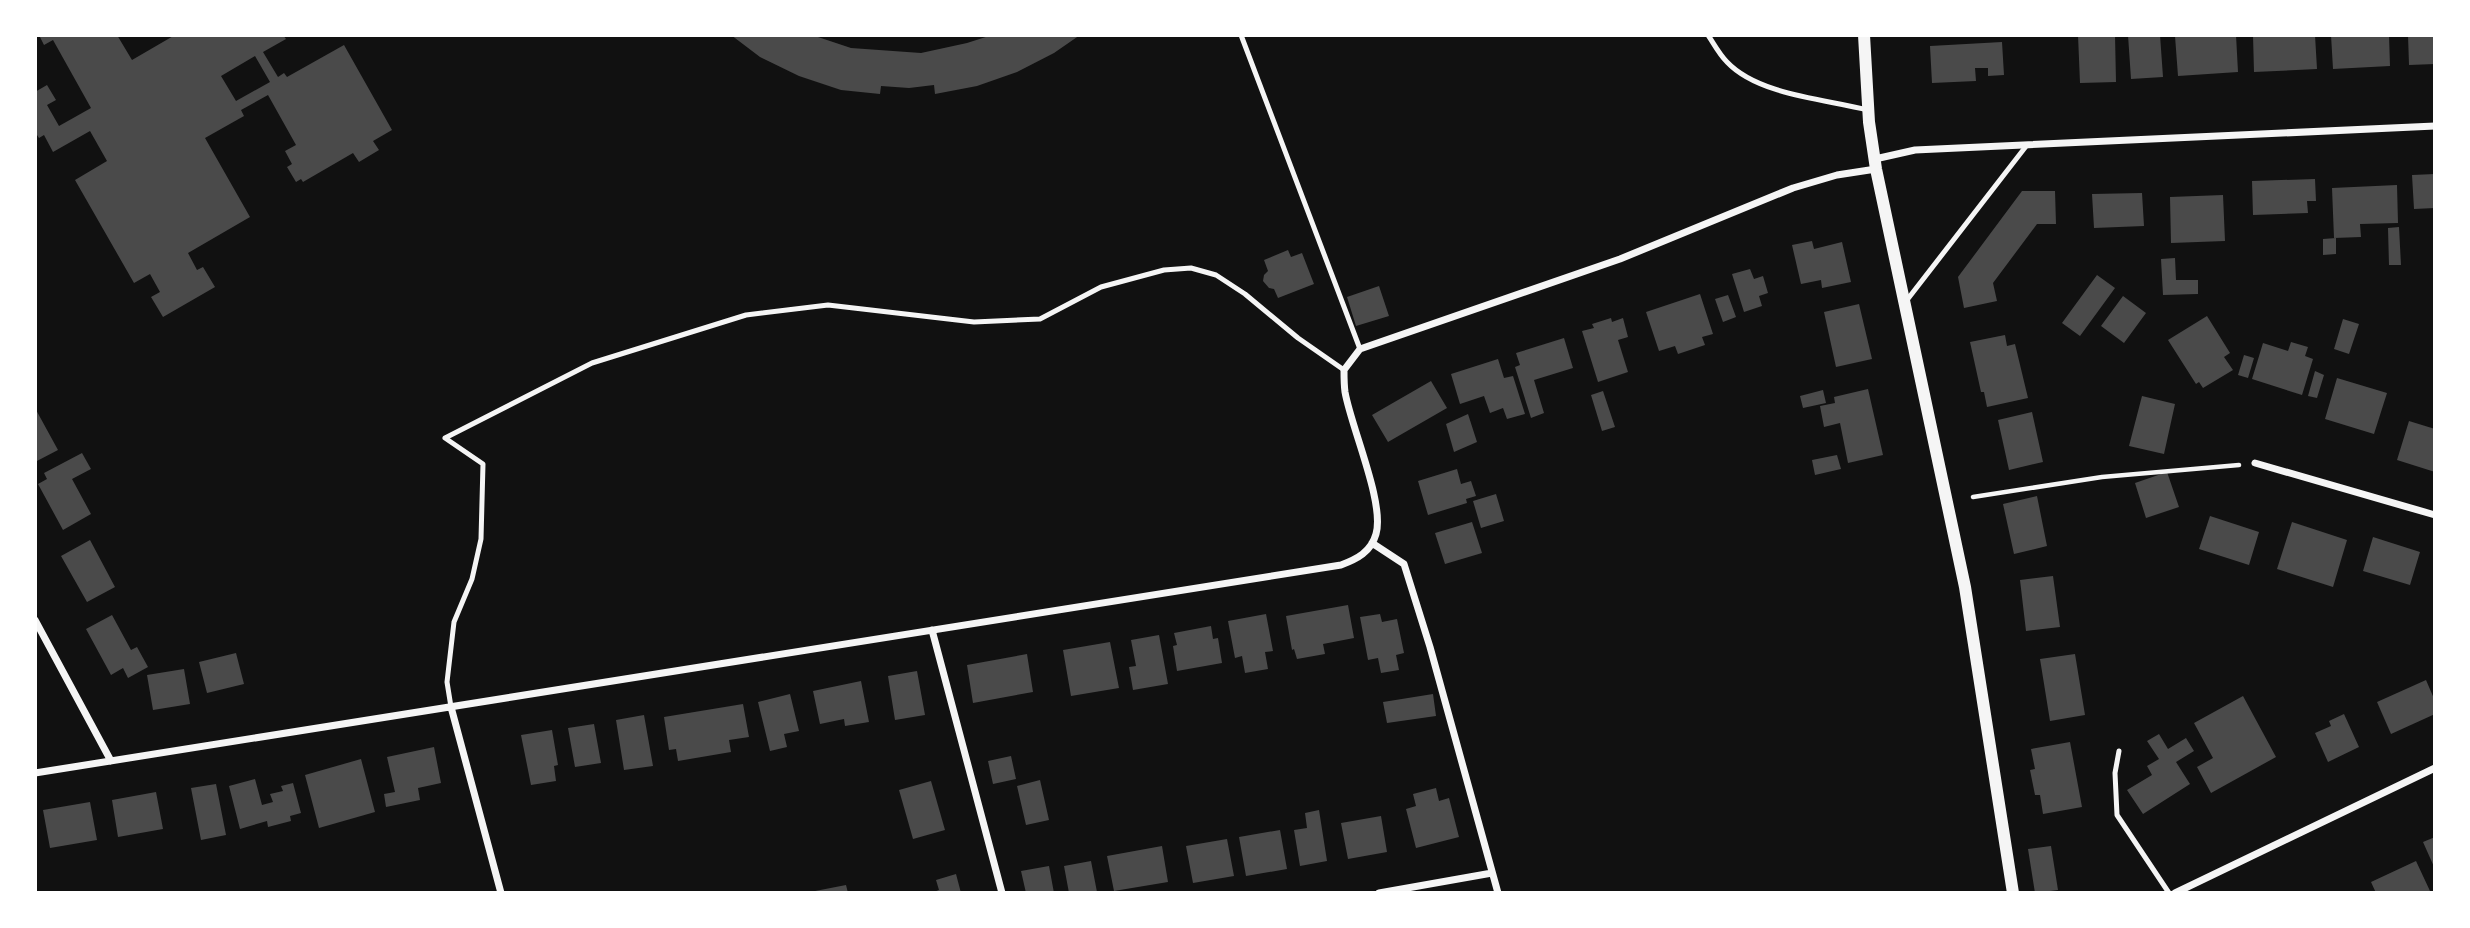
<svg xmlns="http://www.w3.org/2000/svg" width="2470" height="928" font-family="'Noto Serif',serif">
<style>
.building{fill:#4a4a4a;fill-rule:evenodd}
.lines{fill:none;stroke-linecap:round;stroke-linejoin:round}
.path{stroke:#f5f5f5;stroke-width:4.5}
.service{stroke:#f5f5f5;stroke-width:5}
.minor{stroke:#f5f5f5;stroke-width:7}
.tertiary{stroke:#f5f5f5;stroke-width:12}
</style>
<rect width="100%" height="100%" fill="#111"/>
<path class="building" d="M39 35H117L132 60 175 35H283L286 39 263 52 278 77 284 73 287 77 344 45 392 130 373 141 379 150 359 162 353 153 303 182 301 179 296 182 287 167 292 164 285 151 296 145 268 95 241 110 244 116 205 138 250 217 188 253 197 270 203 267 215 287 163 317 151 297 160 292 150 274 134 283 75 180 107 161 90 131 53 152 44 135 39 138 35 132V126L37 124 35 120V92L47 85 56 100 47 105 59 126 91 108 53 40 44 45ZM255 56 270 82 236 101 221 76Z
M731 35H812L851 48 921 53 967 43 992 35H1080L1054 53 1017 72 977 86 935 94 934 85 909 88 881 86 880 94 841 90 799 76 760 57Z
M2078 35H2115L2116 82 2080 83Z
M2128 35H2160L2163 77 2131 79Z
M2197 35H2236L2238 72 2178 76 2175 36Z
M2253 35H2315L2317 69 2254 72Z
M2331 35H2389L2390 66 2333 69Z
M2408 35H2435V64L2409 65Z
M2002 42 2004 75 1988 76V68H1975L1976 81 1932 83 1930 46Z
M2435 174V208L2414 209 2412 175Z
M2315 179 2316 201H2307L2308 213 2253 215 2252 181Z
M2397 185 2398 223 2360 224 2361 237 2334 238 2332 188Z
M2022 191H2055L2056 224H2037L1993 283 1997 301 1964 308 1958 277Z
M2142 193 2144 226 2094 228 2092 194Z
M2223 195 2225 241 2171 243 2170 197Z
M2399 227 2401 265H2389L2388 228Z
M2336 238V254L2323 255V239Z
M1812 241 1814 249 1842 242 1851 282 1822 288 1821 280 1801 284 1792 245Z
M1288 250 1291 257 1302 253 1314 284 1278 298 1274 289 1269 288 1263 281 1264 275 1268 271 1264 260Z
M2175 258 2176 280H2198V294L2163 295 2161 259Z
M1750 269 1754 279 1763 276 1768 293 1759 296 1762 306 1744 312 1732 274Z
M2097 275 2115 288 2080 336 2062 323Z
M1379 286 1389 316 1356 326 1347 297Z
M1700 294 1713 334 1702 337 1705 345 1678 354 1675 346 1659 351 1646 312Z
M1728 295 1736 317 1723 322 1715 299Z
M2123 296 2146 313 2124 343 2101 326Z
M1859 304 1872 359 1836 367 1824 312Z
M2207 316 2230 353 2224 357 2233 370 2203 388 2199 382 2196 384 2168 340Z
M1611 318 1612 322 1623 318 1628 337 1618 340 1628 372 1598 382 1582 331 1594 328 1592 324Z
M2343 319 2359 324 2349 354 2334 349Z
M2005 335 2007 346 2015 344 2028 398 1987 407 1984 392H1981L1970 342Z
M1564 338 1573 368 1534 380 1544 413 1531 418 1515 367 1520 365 1516 353Z
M2291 342 2308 347 2305 356 2313 359 2302 395 2252 379 2263 343 2288 351Z
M2244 355 2254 358 2248 378 2238 375Z
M1498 359 1504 378 1513 376 1525 414 1507 419 1503 408 1490 413 1484 396 1460 404 1451 374Z
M2315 371 2324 375 2317 398 2308 396Z
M2337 378 2387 393 2374 434 2325 419Z
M1431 381 1447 408 1388 442 1372 415Z
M1868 389 1883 455 1848 463 1840 423 1824 427 1820 406 1835 403 1834 397Z
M1823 390 1826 403 1803 408 1800 396Z
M1603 391 1615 427 1602 431 1591 395Z
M2142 396 2175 404 2164 454 2129 446Z
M35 408 58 450 35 462Z
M2032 412 2043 462 2009 470 1998 420Z
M1468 414 1477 442 1454 452 1446 424Z
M2409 421 2435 429V472L2397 460Z
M82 453 91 469 72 479 91 514 63 530 38 484 47 479 44 473Z
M1837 455 1841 469 1815 475 1812 460Z
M1457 469 1461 484 1471 481 1476 496 1466 499 1467 503 1428 515 1418 481Z
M2167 472 2179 507 2146 518 2135 483Z
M1496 494 1504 521 1481 528 1473 501Z
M2037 496 2047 546 2014 554 2003 504Z
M2210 516 2259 532 2249 565 2199 549Z
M1472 522 1482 553 1445 564 1435 533Z
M2292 522 2347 540 2333 587 2277 569Z
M2373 537 2420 552 2410 585 2363 571Z
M90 540 115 587 87 602 61 556Z
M2053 576 2060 627 2026 631 2020 580Z
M1348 605 1354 638 1323 644 1325 654 1297 659 1294 649 1292 650 1286 616Z
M1266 614 1273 651 1265 652 1268 669 1245 673 1242 656 1235 658 1228 621Z
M1380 614 1382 622 1397 619 1404 653 1396 655 1399 670 1381 673 1378 658 1368 660 1360 617Z
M112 615 131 650 137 647 148 667 128 678 123 668 111 675 86 629Z
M1211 626 1213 639 1218 638 1222 663 1177 671 1173 646 1177 645 1174 633Z
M1159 635 1168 684 1133 690 1129 667 1136 666 1131 640Z
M1110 642 1119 688 1071 696 1063 650Z
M236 653 244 684 207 693 199 662Z
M1027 654 1033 692 973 703 967 665Z
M2075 654 2085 715 2050 721 2040 659Z
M184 669 190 704 153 710 147 675Z
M917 671 925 715 895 720 888 676Z
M2426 680 2435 701V714L2391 734 2377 702Z
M861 681 869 722 845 726 844 719 820 724 813 691Z
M790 694 799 731 784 734 787 747 770 751 758 702Z
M1433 694 1436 716 1387 723 1383 702Z
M2243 696 2276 757 2211 793 2197 767 2213 758 2194 723Z
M743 704 749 737 729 740 731 752 678 761 676 749 669 750 664 717Z
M2344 714 2359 747 2328 762 2315 733 2331 726 2329 721Z
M644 715 653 766 624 770 616 720Z
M594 724 601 763 575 767 568 728Z
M552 730 558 765 554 766 556 781 531 785 521 735Z
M2159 734 2168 749 2186 738 2194 751 2176 762 2190 784 2143 814 2127 790 2152 775 2147 766 2159 759 2147 741Z
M2070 742 2082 807 2043 814 2040 795H2035L2030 770 2035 769 2031 749Z
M434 747 441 783 418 788 420 800 386 807 384 794 395 792 387 757Z
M1011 756 1016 779 993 784 988 761Z
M361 759 375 812 319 828 305 775Z
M255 779 262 805 273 802 270 794 283 791 281 786 293 783 301 813 290 816 291 821 268 827 267 821 240 829 229 786Z
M1040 780 1049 820 1026 825 1017 786Z
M931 781 945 830 913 839 899 790Z
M216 784 226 835 201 840 191 788Z
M1436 788 1439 801 1449 798 1459 837 1416 848 1406 809 1416 806 1413 794Z
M156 792 163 829 118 837 112 800Z
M90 802 97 840 50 848 43 810Z
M1319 810 1327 861 1300 866 1294 830 1307 828 1305 813Z
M1381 816 1387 852 1348 859 1341 823Z
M1280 830 1287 869 1246 876 1239 837Z
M2435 837V869L2423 842Z
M1227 839 1234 876 1193 883 1186 846Z
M1162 846 1168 882 1114 891 1107 856Z
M2051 846 2058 890 2035 893 2028 849Z
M1091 861 1097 892 1069 893 1064 866Z
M2416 861 2430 891 2376 893 2371 882Z
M1049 866 1054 893H1026L1021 871Z
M956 874 961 893H931L939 890 936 880Z
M846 885 848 893H811L810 892Z"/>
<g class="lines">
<path class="path" d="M1973 497 2102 477 2239 465"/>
<path class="service" d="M1241 35 1360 349
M1708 35C1714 44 1719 54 1727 62 1758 95 1825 99 1868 110
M1907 300 2027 145
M451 707 447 682 454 622 472 579 481 539 483 464 445 438 592 363 746 315 828 305 974 322 1040 319 1101 287 1164 270 1191 268 1216 275 1245 294 1298 338 1344 370
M2119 751 2115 773 2117 815 2169 893"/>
<path class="minor" d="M1875 159 1915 150 2435 126
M2255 463 2435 515
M1372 543 1404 564 1430 647 1498 893
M35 620 111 761
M932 630 1002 893
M451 707 501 893
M35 773 1341 565C1357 559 1371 552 1376 534 1385 503 1351 427 1345 392 1344 385 1344 377 1344 370L1360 349 1620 259 1793 188 1837 175 1876 169
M1379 893 1492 873
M2175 893 2435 768"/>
<path class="tertiary" d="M1864 35 1869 122 1876 169 1965 587 2013 893"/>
</g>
<rect width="2470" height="928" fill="none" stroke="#ffffff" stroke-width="74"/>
</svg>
